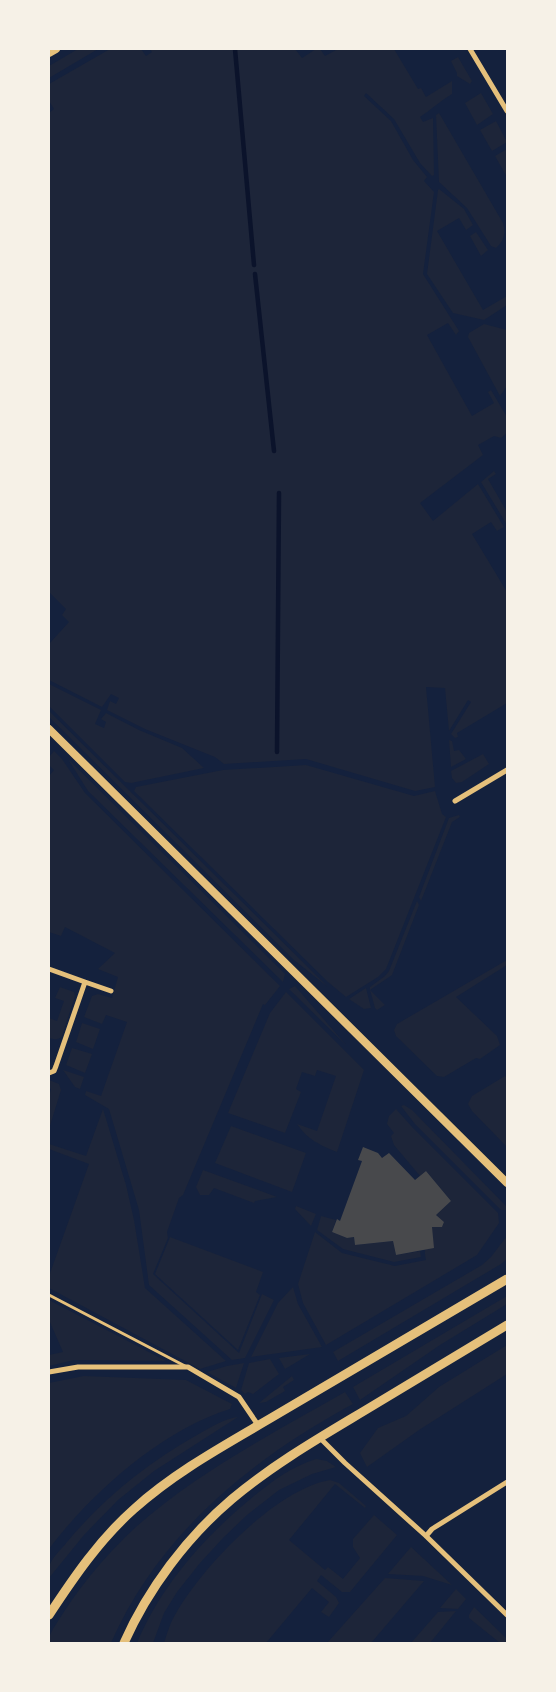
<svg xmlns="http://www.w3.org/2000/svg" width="556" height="1692" font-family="'Roboto Serif',serif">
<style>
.green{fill:#1d2539}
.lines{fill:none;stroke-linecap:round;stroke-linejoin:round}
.stream{stroke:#0b132b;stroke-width:4.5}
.building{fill:#48494c}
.service{stroke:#e5c07b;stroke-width:3}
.minor{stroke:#e5c07b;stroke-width:5}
.tertiary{stroke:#e5c07b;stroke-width:8}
.secondary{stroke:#e5c07b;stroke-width:9}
</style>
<rect width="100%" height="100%" fill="#14213d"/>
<path class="green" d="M78 49H98L49 78V66Z
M110 49H141L146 56 152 52 150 49H295L302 58 316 49H320L325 56 338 49H394L418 89 421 88 426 97 452 81V94C439 102 432 109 420 117L423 122 433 118 434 175 432 176 420 163 394 119 366 93 364 96 391 121 413 160 427 177 424 181 434 192 423 274 459 331 456 335 448 323 427 335 472 416 494 403 488 392 491 390 507 417V433L501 438 494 436 478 445 483 455 420 503 433 521 478 484 504 527 497 531 491 522 472 534 507 592V703L457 733 458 737 455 738 451 734 471 702 468 700 449 731 445 688 426 687 435 787 415 791 306 759 224 764 215 757 145 729 107 710 110 701 116 704 119 698 111 694 102 707 49 680V644L69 622 62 615 66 609 49 592V113L54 109 49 101V84Z
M458 57 472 81 470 84 457 76V73L451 61Z
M481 93 493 114 477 125 465 103Z
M439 113 503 223C506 233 504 241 496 248L491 246 467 208 439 182 436 115Z
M496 121 507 142 492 151 480 130Z
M507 149V177L495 156Z
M439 189 464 209 473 225 466 230 459 218 437 231 483 310 507 296V305L484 320 453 313 427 274 438 190Z
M476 232 488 250 481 256 470 236Z
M484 324 507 330V386L500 396 468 337 469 333Z
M494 471 496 474 488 479 507 512V525L481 482Z
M49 684 101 710 95 724 104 728 106 722 101 719 106 713 139 730 182 748 204 768 131 783 125 782 49 706Z
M49 711 328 987 294 960 49 717Z
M449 740 452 741 454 751 459 750 466 759 451 767Z
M54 751 62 759 85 793 280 986 265 1005 263 1004 183 1195 179 1198 167 1232 168 1238 153 1274 239 1353 262 1294 274 1300 245 1358 232 1360 149 1285 139 1210 109 1109 85 1095 86 1091 101 1096 127 1022 106 1015 102 1024 84 1017 92 996 98 994 112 998 118 977 98 969 115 953 65 927 61 936 49 932V776L54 770 49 765V757Z
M483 754 489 764 462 782 456 783 452 778 451 771Z
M68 759 285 974 283 982 88 791Z
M306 765 414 796 435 791 442 814 446 817 386 969 378 977 346 997 328 982 134 791 136 787 223 770Z
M459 815 460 817 452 822 421 901 419 897 449 818Z
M417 901 419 905 392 975 370 990 385 1005 377 1010 375 1008 370 990V987L385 976 389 971Z
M507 960V965L456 997 497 1036 500 1045 480 1059 476 1058 444 1077 437 1076 396 1036 394 1030 397 1024Z
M295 986 346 1045 289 989Z
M60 987 74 992 75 996 62 1036C58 1041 54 1039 49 1038V1018L57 1021 64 1001 55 998Z
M366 988 371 1008 364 1009 349 999Z
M286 992 364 1070 337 1152C320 1145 308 1140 297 1124L317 1131 336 1076 317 1070 315 1076 302 1072 296 1089 301 1092 285 1133 228 1113 270 1013Z
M82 1023 100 1029 93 1049 76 1042Z
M72 1048 92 1054 85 1073 66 1065Z
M63 1070 84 1077 80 1089 75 1087Z
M505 1076 507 1078V1147L472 1111 468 1104 472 1096Z
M49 1080 59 1084 61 1090 49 1129V1097L51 1089 49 1088Z
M404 1105 412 1110 507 1207V1210H501L415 1124 401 1106Z
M103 1109 126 1185 134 1220 145 1288 226 1361 200 1369 49 1288V1276L89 1164 49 1149V1144L86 1156Z
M396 1109 413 1128 498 1213 499 1223 477 1255 326 1345 303 1303 298 1284 315 1232 342 1253 395 1266 426 1260C422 1242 431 1243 432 1227H442L444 1222 436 1215 451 1201 426 1171 420 1176 394 1145 391 1136 394 1133 387 1124 389 1116Z
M231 1126 306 1153 292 1192 215 1163Z
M203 1170 277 1197 255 1201 254 1203 214 1188 209 1195H200L196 1187Z
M296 1206 316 1214 311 1226 295 1209Z
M321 1216 336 1220 332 1232 347 1238 354 1237 355 1245 393 1241 396 1255 420 1251 421 1257 394 1262 343 1249 317 1230Z
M507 1236V1259L501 1264 338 1361 333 1352 482 1265 491 1257Z
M170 1237 263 1272 256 1292 260 1295 238 1350 155 1274Z
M293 1287 298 1304 322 1347 251 1357 278 1303Z
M507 1296V1304L440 1345 360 1400 353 1387Z
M49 1300 166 1361 74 1360 49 1366V1355L63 1352 49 1320Z
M507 1345V1374L419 1430 367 1467 360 1453 378 1428 406 1416 439 1387Z
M310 1354 285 1369 279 1358Z
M270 1359 279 1374 253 1394 248 1392 245 1394 241 1390 249 1363Z
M244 1363 236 1388 207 1372 227 1366Z
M84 1376 186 1380 232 1404 230 1409C162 1430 91 1493 49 1549V1383Z
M292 1376 294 1380 283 1387 285 1391 266 1402 259 1403Z
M345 1392 353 1404C251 1459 158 1535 111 1643H49V1637L53 1629C76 1591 104 1556 137 1526 198 1472 275 1432 345 1392Z
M238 1417 154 1471 118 1500 84 1535 49 1578C49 1575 48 1570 49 1567 51 1558 62 1549 67 1542 104 1498 147 1463 197 1435 209 1428 226 1418 238 1417Z
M316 1459 327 1461 336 1467 312 1474 279 1490 247 1515 223 1538 200 1563 177 1592 164 1613 153 1643H137C161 1585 206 1535 254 1496 272 1481 293 1466 316 1459Z
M330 1480 339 1483 366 1506 365 1508 335 1484 289 1540 325 1570 328 1567 343 1579 360 1558 353 1547V1539L374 1515 397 1535 350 1592H342L321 1575 317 1581 336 1597 339 1603 329 1617 321 1612 329 1602 312 1588 266 1643H164C167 1634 170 1623 175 1615 201 1568 276 1489 330 1480Z
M411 1547 452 1585 423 1576 388 1574Z
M385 1578 424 1581 371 1643H327Z
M456 1589 466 1599 458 1609 440 1608Z
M474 1607 507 1639V1643H500L469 1618V1615Z
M456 1611 430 1643H411L438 1612Z"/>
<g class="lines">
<path class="stream" d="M235 49 254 265
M255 274 274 451
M277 752 279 493"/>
</g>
<path class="building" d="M363 1147 378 1153 382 1158 389 1153 415 1180 426 1171 451 1201 436 1215 444 1222 442 1227H432L434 1248 396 1255 393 1241 355 1245 354 1237 347 1238 332 1232 337 1219 340 1221 362 1161 358 1160Z"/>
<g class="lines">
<path class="service" d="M49 1295 185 1366"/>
<path class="minor" d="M470 49 507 111
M455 801 507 770
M49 969 85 982 56 1066 54 1071 49 1073
M85 982 111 991
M49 1372 78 1367H188L239 1397 258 1425
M320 1438 345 1463 426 1536 507 1615
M426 1536 432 1529 507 1482"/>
<path class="tertiary" d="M49 53 56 49
M49 729 507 1183"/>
<path class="secondary" d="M49 1615C74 1577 100 1539 134 1509 176 1471 227 1444 276 1415 353 1369 430 1324 507 1279
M124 1643C148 1589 187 1537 232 1499 276 1462 326 1434 374 1405 419 1378 463 1351 507 1325"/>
</g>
<rect width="556" height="1692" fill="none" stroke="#f6f1e7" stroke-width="100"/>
</svg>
